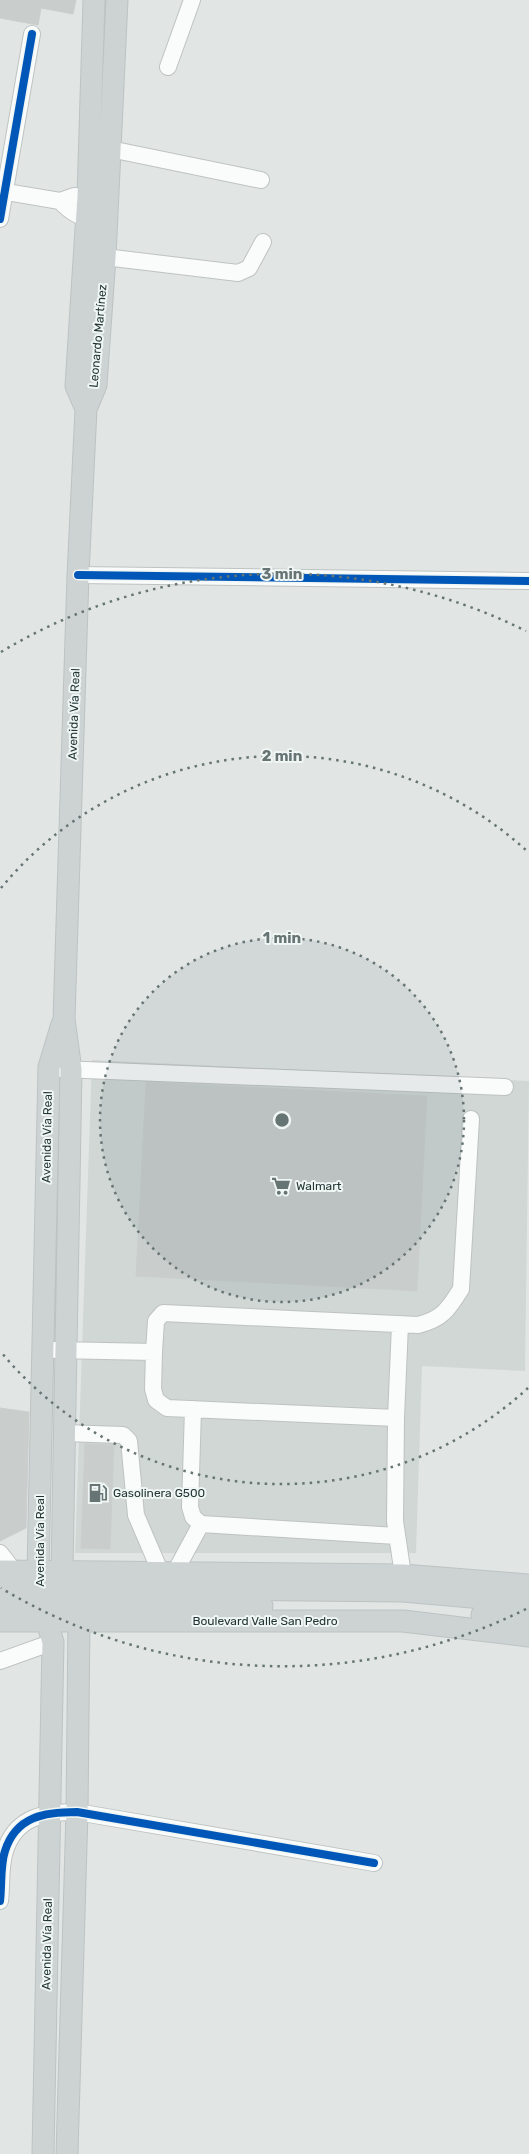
<svg xmlns="http://www.w3.org/2000/svg" width="529" height="2154" font-family="Rubik,sans-serif">
<style>
.built{fill:#d0d7d5}
.building{fill:#c9cdcc;stroke:#cacfce}
.lines{fill:none;stroke-linecap:round;stroke-linejoin:round}
.minor-casing{stroke:#bec3c2;stroke-width:18}
.major-casing{stroke:#bcc3c2;stroke-width:23}
.minor{stroke:#fafbfb;stroke-width:16}
.major{stroke:#cdd3d2;stroke-width:21}
.cycleway-casing{stroke:#eff6f4;stroke-width:11}
.cycleway{stroke:#0057b8;stroke-width:8}
.ring{fill:none;stroke:#667473;stroke-width:2.5;stroke-dasharray:2.5 5}
.labels{text-anchor:middle;stroke-width:4;stroke-linejoin:round;paint-order:stroke}
.street-label{font-size:12px;fill:#233635;stroke:#eff6f4}
.poi-label{font-size:12px;fill:#233635;stroke:#eff6f4;text-anchor:start}
.centre{fill:#667473;stroke:#eff6f4;stroke-width:2.5}
.ring-label{font-size:15px;text-anchor:middle;font-weight:bold;fill:#667473;stroke:#eff6f4;stroke-width:4;stroke-linejoin:round;paint-order:stroke}
</style>
<rect width="100%" height="100%" fill="#e1e6e5"/>
<path class="built" d="M92 1060 529 1081 525 1371 422 1366 416 1553H75Z"/>
<path class="building" d="M0 0H76L73 14 41 8 38 25 0 18Z
M146 1082 427 1096 417 1291 136 1276Z
M0 1408 29 1412 26 1528 0 1541Z
M85 1444 114 1445 110 1549 81 1548Z"/>
<g class="lines">
<g class="minor-casing">
<path id="minor" d="M168 67 192 0
M110 149 261 180
M0 191 60 201 74 196 99 197
M60 201C70 212 82 219 96 220
M0 219 32 34
M105 257 238 273 249 268 263 242
M78 575 529 581
M61 1069 505 1087
M55 1350 154 1352 153 1389 156 1400 167 1408 396 1418 395 1521 403 1575
M154 1352 156 1321 163 1313 418 1325C442 1319 448 1310 461 1289L471 1119
M193 1409 190 1507 193 1517 201 1524 397 1536
M396 1418 400 1324
M64 1433 123 1435 129 1441 136 1515 160 1571
M0 1553 14 1571
M175 1572 201 1524
M0 1661 53 1642
M0 1901C2 1885 0 1866 5 1851 16 1816 45 1812 77 1812L374 1863"/>
</g>
<g class="major-casing">
<path id="major" d="M86 409 76 386 88 197 94 0
M0 1571 403 1575 529 1585
M0 1587 403 1591 529 1602
M0 1605 262 1606
M482 1615 529 1620
M0 1621H403L529 1636
M43 2154 53 1642 42 1605 38 1571 49 1067 62 1024
M67 2154 77 1812 79 1620 65 1588 62 1571 71 1070 64 1019 78 575 86 409 96 385 105 257 117 0"/>
</g>
<use href="#minor" class="minor"/>
<use href="#major" class="major"/>
<g class="cycleway-casing">
<path id="cycleway" d="M0 219 32 34
M78 575 529 581
M0 1901C2 1885 0 1866 5 1851 16 1816 45 1812 77 1812L374 1863"/>
</g>
<use href="#cycleway" class="cycleway"/>
</g>
<circle cx="282" cy="1120" r="182" fill="#667473" fill-opacity=".12"/>
<g class="ring">
<circle cx="282" cy="1120" r="182"/>
<path d="M528 1388A364 364 0 0 1 1 1352M1 888A364 364 0 0 1 528 852"/>
<path d="M526 1609A546 546 0 0 1 1 1588M1 652A546 546 0 0 1 526 631"/>
</g>
<defs>
<g id="supermarket-bare" transform="scale(1.5)"><path d="M-6-5.5h2.5l.6 2H6L4.5 2H-2.5L-4.4-4H-6ZM-1.5 3.2a1.3 1.3 0 1 0 .1 0ZM3 3.2a1.3 1.3 0 1 0 .1 0Z" fill="#667473" stroke="#eff6f4" stroke-width="2.5" paint-order="stroke"/></g>
<g id="fuel-bare" transform="scale(1.5)"><path d="M-5.5-6h7V0h2V4h1.3V-2.5L3-4.5l.8-.8L6-3V5H2.5V1h-1V6h-7ZM-4.2-4.7v3.2H.2V-4.7Z" fill="#667473" stroke="#eff6f4" stroke-width="2.5" paint-order="stroke"/></g>
</defs>
<g fill-rule="evenodd">
<use href="#supermarket-bare" x="281" y="1186"/>
<use href="#fuel-bare" x="98" y="1493"/>
</g>
<g class="labels">
<g class="street-label">
<text transform="translate(98 336) rotate(-85)" y="4">Leonardo Martínez</text>
<text transform="translate(74 714) rotate(-88)" y="4">Avenida Vía Real</text>
<text transform="translate(47 1137) rotate(-89)" y="4">Avenida Vía Real</text>
<text transform="translate(40 1541) rotate(-90)" y="4">Avenida Vía Real</text>
<text x="265" y="1625">Boulevard Valle San Pedro</text>
<text transform="translate(47 1944) rotate(-89)" y="4">Avenida Vía Real</text>
</g>
<g class="poi-label">
<text x="296" y="1190">Walmart</text>
<text x="113" y="1497">Gasolinera G500</text>
</g>
</g>
<circle cx="282" cy="1120" r="8" class="centre"/>
<g class="ring-label">
<text x="282" y="579">3 min</text>
<text x="282" y="761">2 min</text>
<text x="282" y="943">1 min</text>
</g>
</svg>
